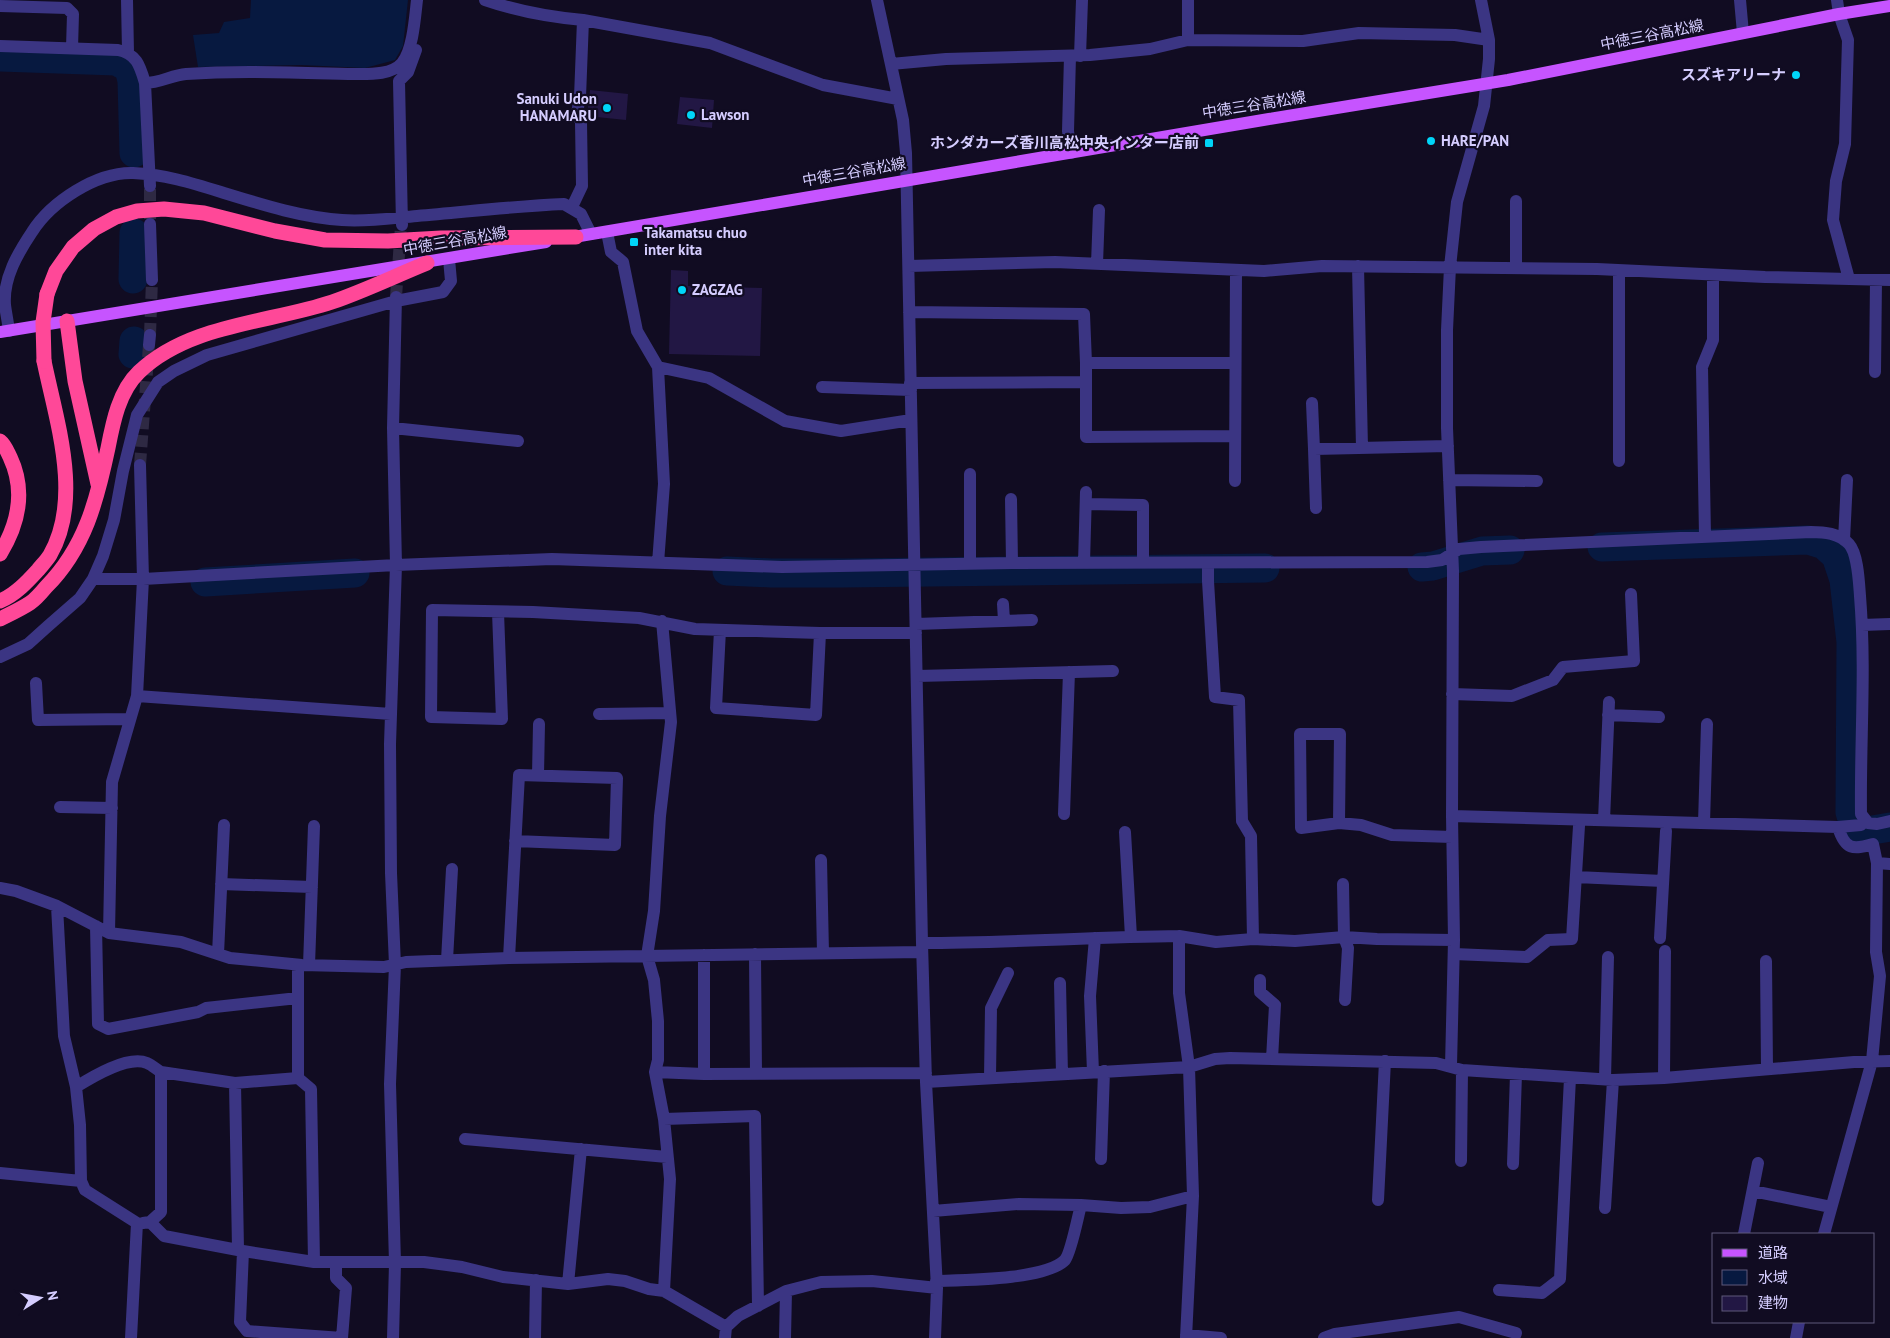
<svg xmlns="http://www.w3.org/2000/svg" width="1890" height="1338" font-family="'PT Sans','Noto Sans JP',sans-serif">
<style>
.water{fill:#071940}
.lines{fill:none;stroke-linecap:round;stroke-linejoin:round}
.river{stroke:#071940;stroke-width:29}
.building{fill:#221744}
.minor-tunnel{stroke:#2e2943;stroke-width:12;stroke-dasharray:12 6;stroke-linecap:butt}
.minor{stroke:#3b3583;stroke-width:12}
.major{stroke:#c654ff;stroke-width:12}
.highway{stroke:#ff4898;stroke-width:15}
.highway-bridge{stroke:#ff4898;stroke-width:15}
.poi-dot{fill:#00d5f8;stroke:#110c22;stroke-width:2}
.labels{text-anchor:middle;stroke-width:4.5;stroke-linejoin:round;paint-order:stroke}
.street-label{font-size:15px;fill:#d5cdff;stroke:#110c22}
.poi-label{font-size:15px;font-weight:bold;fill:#d5cdff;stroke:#110c22;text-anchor:start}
</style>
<rect width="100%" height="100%" fill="#110c22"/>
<path class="water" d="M251 0H408L403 46 395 60 365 68 301 65 198 67 193 35 219 33 224 22 250 18Z"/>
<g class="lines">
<path class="river" d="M0 57 116 61 129 68 132 81 134 153
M133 279 134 233
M133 354 134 341
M1602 547 1808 540 1824 545 1836 556 1844 580 1851 642 1850 812 1855 830 1861 832 1890 827
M1422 567 1433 566 1482 551 1510 550
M727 571 771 573H842L1265 568
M205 582 355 573"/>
</g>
<path class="building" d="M590 90 628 94 626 120 587 116Z
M680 97 714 100 712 128 677 124Z
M671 270 688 271V286L762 288 760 356 669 354Z"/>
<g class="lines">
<path class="minor-tunnel" d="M150 219V186
M396 297 401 226
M150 335 152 280
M140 465 149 345"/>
<path class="minor" d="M127 0 128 52
M485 0C517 11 549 17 583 20L580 97 577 113 581 122 582 186 572 207
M877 0 903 120 906 153 922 943 926 1082 937 1288 935 1338
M1740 0 1743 33
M1837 0 1839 14 1848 40 1845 144 1836 181 1833 220 1849 279
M0 6 67 8 73 14 72 48
M583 20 710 43 823 85 898 99
M1188 40V0
M0 46 118 50C137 54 140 66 145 83L150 186
M1070 56 1068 131 1071 153
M1080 56 1082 0
M891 64 946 59 1090 55 1150 49 1188 40 1303 41 1359 33 1455 35 1489 40
M145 83C160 83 172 75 186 74 242 70 299 73 355 74 369 74 392 75 402 63 413 50 415 17 417 0
M1516 201V268
M150 224 152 280
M402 225 399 81 408 72 416 50
M607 232 611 252 623 262 637 331 658 367 709 378 785 421 841 431 911 420
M1097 264 1099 210
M909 266 1055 262 1264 271 1322 266 1597 269 1765 277 1890 280
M1358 266 1362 448
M909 312 1084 314 1086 363
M9 331C8 322 6 313 5 305 3 278 18 253 32 232 51 202 96 172 133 173 163 174 192 183 221 192 260 204 300 217 342 220 367 222 393 218 417 216 466 212 515 206 564 204L581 214 591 234
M149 345 150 335
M1875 372 1876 280
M910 383 1086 382
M822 387 911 390
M1312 403 1314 449
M393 428 518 441
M1235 436 1086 437V363H1235
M1619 461V271
M970 474V564
M1449 480 1537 481
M1235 481 1236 270
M1011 499 1012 563
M1086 504 1143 505V563
M1316 508 1314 449 1448 446
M1705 536 1702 367 1713 340V275
M1844 540 1847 480
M658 563 664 484 658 367
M1084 563 1086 492
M1208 563V581L1215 697 1239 700 1242 821 1251 836 1253 939
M93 579H143L396 565 552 559 782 567 1012 563 1427 562 1442 560 1459 549 1481 547 1811 532C1824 532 1839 533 1849 544 1858 554 1859 583 1860 596 1866 669 1860 741 1861 814L1868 823 1877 824 1890 821
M1003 604 1004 621
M498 612 502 719 431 717 432 610 533 612 639 618 695 629 820 633H916
M662 621 671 722 660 816 654 911 647 956 654 980 658 1021V1060L655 1072 664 1119 670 1179 664 1291 726 1327
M916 624 1032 620
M1862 625 1890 624
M720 630 716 708 816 715 820 633
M0 657 28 644 48 626 80 598 93 579 103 556 114 520 123 471 137 415 158 382 174 371 207 355 396 301 443 292 451 281 449 259
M917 676 1113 671
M36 683 38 720 130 719
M1452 694 1512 696 1553 680 1563 667 1634 661 1631 594
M137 696 391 714
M599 714 670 713
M1608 715 1659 717
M538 775 539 724
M60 807 112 808
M1064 814 1069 672
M1452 816 1838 827
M1604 820 1609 702
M1339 823 1340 734H1300L1301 828 1339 823 1361 825 1392 835 1452 837
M1704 823 1707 724
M1125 832 1131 937
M821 860 823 953
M1877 863 1890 864
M1576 877 1663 881
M221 884 312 887
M1343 884 1344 937 1348 948 1345 1000
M0 888 16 891 57 906 109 933 181 942 230 958 302 965 384 967 406 962 509 958 922 952
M57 906 64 1036 76 1087 80 1125 81 1181 85 1190 137 1223 131 1338
M96 926 98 1024 108 1029 198 1012 206 1008 298 998
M109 933 112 782 137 696 143 579 140 465
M1179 936 1216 942 1253 939 1295 941 1344 937 1377 939 1454 940
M1660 938 1666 831
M922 943C1007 943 1093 937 1179 936V993L1189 1067 1193 1196 1186 1338
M218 954 224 825
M755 954 756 1074
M1454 954 1527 957 1548 940 1572 939 1579 826
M704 955V1074
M509 958 519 775 617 778 615 845 515 841
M447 960 452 869
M1766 961 1767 1069
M298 965V1078L311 1089 314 1262H424L462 1267 503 1277 568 1284 608 1279 625 1281 649 1289 664 1291
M309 965 314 826
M1260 980V992L1275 1005 1272 1059
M1060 983 1062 1074
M1451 1066 1454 940 1452 816 1453 571 1447 428V330L1450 267 1457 202 1484 106 1489 59V40L1481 0
M161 1072 235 1083 298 1078
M655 1072 704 1074 926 1073
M1093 1072 1090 996 1095 938
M990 1078 991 1008 1008 973
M1664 1078 1665 951
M1605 1079 1608 957
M926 1082 1189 1067 1215 1059 1230 1058 1436 1063 1462 1070 1613 1080 1664 1078 1854 1062 1890 1061
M235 1083 238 1249
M76 1087C92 1077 128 1055 147 1063 152 1065 156 1069 161 1072V1212L150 1222
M664 1119 755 1116 758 1306
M465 1139 667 1157
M1101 1159 1104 1071
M1461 1161 1462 1070
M1513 1164 1516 1074
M0 1173 81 1181
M1753 1191 1831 1207
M1378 1200 1385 1061
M1605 1208 1613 1080
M933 1211 1019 1204 1081 1205 1121 1208 1150 1207 1193 1196
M143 1223 150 1222 164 1236 243 1251
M1744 1234 1758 1163
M1824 1234 1872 1061 1880 976 1876 952 1877 863 1873 844C1853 850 1845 850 1838 827L1861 825 1864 820
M314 1262 243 1251 240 1322 247 1331 342 1338 346 1288 336 1278V1262
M936 1281C964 1280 1046 1280 1065 1260 1071 1253 1078 1216 1081 1205
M568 1284 581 1149
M1499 1290 1542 1293 1560 1279 1570 1078
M1186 1335 1221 1338
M393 1338 395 1263 390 1084 395 965 391 873 390 744 396 565 393 428 396 297
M535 1338 536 1280
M725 1338 726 1327 738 1316 786 1291 821 1282 872 1281 937 1288
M785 1338 786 1291
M1324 1338 1335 1334 1459 1317 1516 1333 1514 1338
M1796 1338 1799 1322"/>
<path class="major" d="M568 238 1269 119 1508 80 1839 14 1890 6
M0 332 546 242"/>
<path class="highway" d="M47 294 56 271 73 247 94 229 116 217 137 211 164 209 204 213 275 231 325 240 388 241 441 238 576 237
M67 321 75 381 98 484
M0 441C5 445 7 451 10 457 26 491 19 523 0 554
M0 601C15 595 28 581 38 570 42 565 47 560 50 555 83 498 56 420 44 361
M0 619C10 614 21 609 30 603 36 599 41 593 46 587 85 548 97 500 108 448 113 422 119 391 139 372 189 324 269 323 332 302 364 291 395 276 427 263"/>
<path class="highway-bridge" d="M44 361 43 322 47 294"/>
</g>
<g class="poi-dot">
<circle cx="1796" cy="75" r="5"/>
<circle cx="607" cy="108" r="5"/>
<circle cx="691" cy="115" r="5"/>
<circle cx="1431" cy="141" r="5"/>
<rect x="1204" y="138" width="10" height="10" rx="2.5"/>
<rect x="629" y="237" width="10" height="10" rx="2.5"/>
<circle cx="682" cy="290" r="5"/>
</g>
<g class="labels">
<g class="street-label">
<text transform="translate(1652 35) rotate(-11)" y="5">中徳三谷高松線</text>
<text transform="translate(1254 105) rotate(-9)" y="5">中徳三谷高松線</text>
<text transform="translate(854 172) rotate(-10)" y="5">中徳三谷高松線</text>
<text transform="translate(455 241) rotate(-10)" y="5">中徳三谷高松線</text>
</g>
<g class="poi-label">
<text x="1786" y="80" text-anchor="end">スズキアリーナ</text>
<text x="597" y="104" text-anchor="end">Sanuki Udon<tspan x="597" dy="17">HANAMARU</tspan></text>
<text x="701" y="120">Lawson</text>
<text x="1441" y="146">HARE/PAN</text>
<text x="1199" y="148" text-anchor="end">ホンダカーズ香川高松中央インター店前</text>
<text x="644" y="238">Takamatsu chuo<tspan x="644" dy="17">inter kita</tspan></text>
<text x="692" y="295">ZAGZAG</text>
</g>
</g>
<rect x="1712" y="1233" width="162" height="90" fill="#110c22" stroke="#5f597a"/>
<rect x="1722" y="1249" width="25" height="8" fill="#c654ff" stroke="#5f597a"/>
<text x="1758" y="1258" font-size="15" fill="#d5cdff">道路</text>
<rect x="1722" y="1270" width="25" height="15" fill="#071940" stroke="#5f597a"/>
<text x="1758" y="1283" font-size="15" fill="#d5cdff">水域</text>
<rect x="1722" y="1296" width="25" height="15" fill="#221744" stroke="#5f597a"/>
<text x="1758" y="1308" font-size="15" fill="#d5cdff">建物</text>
<g transform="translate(40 1298) rotate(79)" stroke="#110c22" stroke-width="4" paint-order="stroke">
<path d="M0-4L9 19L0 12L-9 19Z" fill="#d5cdff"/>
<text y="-8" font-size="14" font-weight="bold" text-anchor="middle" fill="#d5cdff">N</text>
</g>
</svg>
